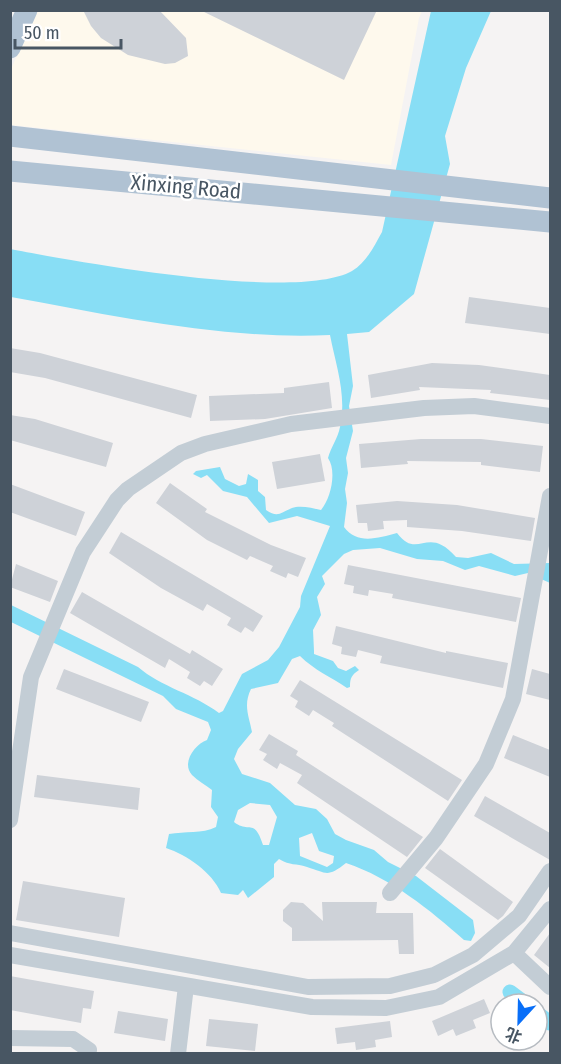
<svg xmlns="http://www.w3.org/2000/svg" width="561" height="1064" font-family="'Fira Sans Condensed','Noto Sans SC',sans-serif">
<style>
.commercial{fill:#fef9ed}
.water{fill:#88def5;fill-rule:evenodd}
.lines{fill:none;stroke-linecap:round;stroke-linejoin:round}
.canal{stroke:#88def5;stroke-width:15}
.building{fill:#ced2d8}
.minor{stroke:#c3cdd5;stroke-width:16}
.major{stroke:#b0c2d3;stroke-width:21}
.labels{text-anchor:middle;stroke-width:5;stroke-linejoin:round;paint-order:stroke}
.street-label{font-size:21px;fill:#485663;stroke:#fff}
</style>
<rect width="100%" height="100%" fill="#f5f3f3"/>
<path class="commercial" d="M37 11H422L419 18 391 165 11 125V69Z"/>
<path class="water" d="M431 11H491L466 68 445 136 450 164 414 294 369 332 347 334 353 386 349 406 353 431 346 458 348 473 345 489 347 503 344 527C357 545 378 538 397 533 418 561 427 524 456 557L468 558 491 553 514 564 550 563V583L528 573 515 576 479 566 465 570 443 561 417 559 380 548 353 550 344 554 322 576 325 584 317 597 321 615 313 630 314 651V654L333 661 338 668 346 671 355 666 359 670C352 675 350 677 350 687L347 688C331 677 314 670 300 656L292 659 278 683 251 689C243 705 249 716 252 732L238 749 234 759 242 774 270 783 295 805 316 809 327 819 335 834 346 840 374 850 388 862 416 876 473 920 475 933 471 941 464 940C430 910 391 878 346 863 327 878 327 873 307 867 295 863 291 866 279 859L274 864V877L248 898 243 890 238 895 221 893C212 872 187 855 166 848L169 834C185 831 202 834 216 827L218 817 211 807 212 790C206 785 198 781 192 775 181 763 195 744 207 740L211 730 208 722 176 709 163 696 11 622V605L138 667C161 687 194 694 219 713L223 711 242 674 268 660 279 647 300 607 301 596 330 526 297 516 269 523 247 497 223 491 207 475 201 478 193 474 196 471 220 467 225 479 239 486 246 484 248 474 258 480V491L265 497 266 510C278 518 280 513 292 508 300 505 312 508 321 510 331 498 337 471 328 458 331 447 338 438 340 427 347 395 336 366 330 335 223 340 116 316 11 297L10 249C78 262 296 302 352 271 367 262 374 246 382 232ZM250 803 270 805 277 817 269 845H263C254 817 249 834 234 822L238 810ZM312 833 319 851 334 856 333 863 327 867 300 856 299 838Z"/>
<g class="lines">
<path class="canal" d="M510 992 526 1004
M537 1013 550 1023"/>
</g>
<path class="building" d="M83 10H159L186 38 188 56 175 63 165 64 128 55 101 38 91 26Z
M200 10H377L344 80Z
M469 297 550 308V334L465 323Z
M10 348 40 353 197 395 191 418 45 378 10 372Z
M432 363 479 365 550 375V400L490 393 491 390 419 387 420 390 371 398 368 375Z
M329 382 332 408 265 419 210 421 209 396 284 393V388Z
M10 415 35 419 113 443 106 467 10 440Z
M421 439H481L543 446 540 472 481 465V462L407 461 408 464 361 468 359 444Z
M320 454 325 481 277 489 272 462Z
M170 483 207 509 205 512 271 545 306 558 298 577 288 573 286 578 270 571 273 566 250 556 247 560 207 540 156 503Z
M10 484 85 512 76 536 10 512Z
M397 501 457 505 535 518 531 541 462 531 407 527V520L383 521 384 529 368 531 367 523H358L356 505Z
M121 532 263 616 253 632 245 627 241 633 227 625 231 618 207 604 203 611 161 588 109 553Z
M16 564 58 581 50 602 10 587Z
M348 565 521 598 516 622 392 598 393 594 369 590 368 596 353 593 354 586 344 584Z
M82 592 190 654 192 650 223 669 212 686 204 681 200 686 187 678 190 672 169 659 165 668 70 613Z
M336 626 446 653V651L508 663 503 688 380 663 382 656 358 650 356 657 341 654 342 647 332 644Z
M64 669 149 702 141 722 56 689Z
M532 669 550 674V700L526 694Z
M300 680 462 780 448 801 332 726 334 723 313 710 309 716 295 707 298 701 290 696Z
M269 734 298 751 296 755 423 837 407 857 297 783 302 775 280 763 277 769 263 760 267 754 259 750Z
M513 735 550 750V777L504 758Z
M37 775 140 788 138 810 34 797Z
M485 796 550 833V860L474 816Z
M440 849 513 902 503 916 498 920 425 868Z
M23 881 125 898 119 937 16 920Z
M291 902 303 903 323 921 322 902H377L376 913H413L414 954H399L398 940 292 941V928L283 921V910Z
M550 933V968L534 955Z
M10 976 94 991 91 1009 83 1008 81 1023 10 1010Z
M484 999 490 1013 473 1020 476 1028 456 1036 453 1029 438 1036 432 1021Z
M118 1011 168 1019 165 1041 114 1033Z
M209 1019 258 1024 255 1051 206 1046Z
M390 1021 392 1037 375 1040 376 1047 356 1050 355 1042 337 1044 335 1028Z"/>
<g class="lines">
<path class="minor" d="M10 820 31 677 83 552 117 500 128 489 181 453 205 444 291 424 424 408 474 406 550 416
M390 893 436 838 486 764 513 699 550 496
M10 933 308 987 390 986 434 975 473 955 519 916 550 871
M514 953 550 987
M10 955 312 1007 386 1008 439 997 514 953 550 909
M10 1038 73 1039 89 1050 88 1054
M178 1054 186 986"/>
<path class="major" d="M10 48 27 10
M10 136 550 198
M10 171 550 222"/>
</g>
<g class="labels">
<g class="street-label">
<text transform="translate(186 187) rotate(5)" y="7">Xinxing Road</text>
</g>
</g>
<rect width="561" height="1064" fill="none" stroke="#485663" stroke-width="24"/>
<g transform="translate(519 1022) rotate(202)"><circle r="28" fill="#ffffff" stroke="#b6bbc1" stroke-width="1.5"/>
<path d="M0-4.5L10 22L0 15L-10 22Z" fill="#096ff8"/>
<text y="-9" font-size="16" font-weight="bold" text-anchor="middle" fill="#485663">北</text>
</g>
<path d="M15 39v9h106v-9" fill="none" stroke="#485663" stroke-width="3"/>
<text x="24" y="39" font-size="18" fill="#485663" stroke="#ffffff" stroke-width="4.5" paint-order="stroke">50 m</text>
</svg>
